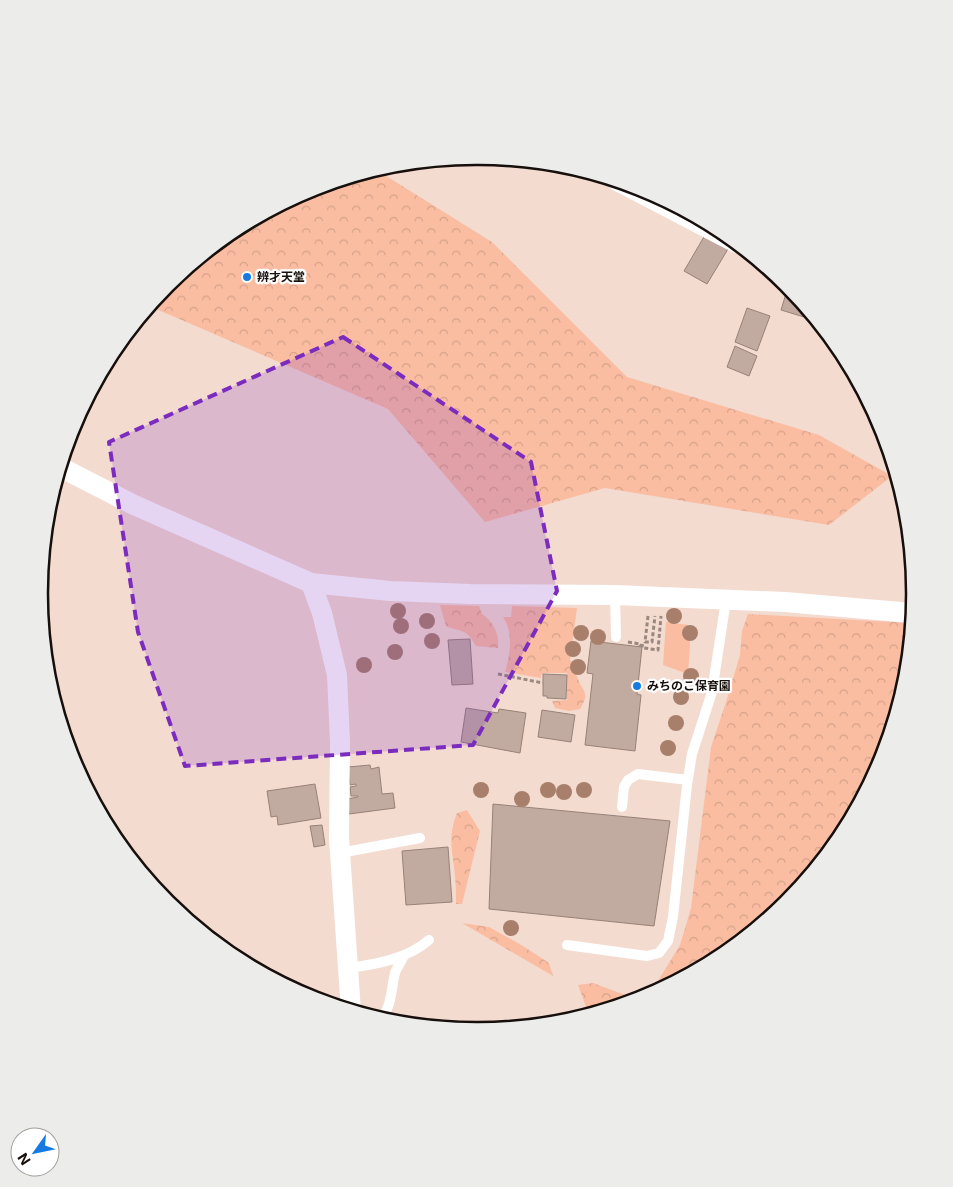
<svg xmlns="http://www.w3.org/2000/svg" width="953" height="1187" font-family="Inter,'Noto Sans JP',sans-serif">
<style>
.forest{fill:url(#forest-crowns)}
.green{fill:#fabda2}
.building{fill:#c1aaa0;stroke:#988278}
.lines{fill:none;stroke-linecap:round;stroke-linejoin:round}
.path{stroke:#998880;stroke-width:3;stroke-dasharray:4 2.5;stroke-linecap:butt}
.service{stroke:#fff;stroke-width:10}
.minor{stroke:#fff;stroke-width:20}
.tree{fill:#a87f6b}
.marked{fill:#7b2cbf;fill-opacity:0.2;stroke:#7b2cbf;stroke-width:4;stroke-dasharray:10 6;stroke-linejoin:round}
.poi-dot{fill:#177ae2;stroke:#fff;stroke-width:2}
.labels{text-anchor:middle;stroke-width:4.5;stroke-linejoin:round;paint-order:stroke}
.poi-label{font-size:12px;font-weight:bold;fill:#170f0b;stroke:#fff;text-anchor:start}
.rim{fill:none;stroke:#170f0b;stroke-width:2.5}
</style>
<defs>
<pattern id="forest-crowns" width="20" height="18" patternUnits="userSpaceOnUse" patternTransform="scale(1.25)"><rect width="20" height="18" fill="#fabda2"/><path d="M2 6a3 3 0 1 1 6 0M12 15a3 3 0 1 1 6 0" fill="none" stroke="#d6a18a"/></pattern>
</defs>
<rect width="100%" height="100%" fill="#f3dbd0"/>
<path class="forest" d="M375 169 492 242 627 377 819 435 892 476 829 525 605 488 485 522 388 409 149 306 167 284 234 229 309 189Z
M440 605 479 606 482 614C493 621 500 635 498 648L476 646C466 628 463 633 446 626Z
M512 606 577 608 570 660C574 666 575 672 578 679 584 694 590 692 580 709L569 711 555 708 552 701 567 700V673H544L541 675V678L505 672C510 654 514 634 503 617H511Z
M748 614 911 623 906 679 881 761 840 837 786 903 719 958 641 999 650 994 680 945 691 908 711 747 727 699 740 655 742 631Z
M467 810 480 831 462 904H456C456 895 456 886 455 876 453 851 447 839 457 813Z
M462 923 489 927 523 946 549 963 553 976Z
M593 983 639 1000 589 1015 578 985Z"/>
<path class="green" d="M666 622 688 625 690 646 688 674 663 665Z"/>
<path class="building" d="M705 235 728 249 707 284 684 271Z
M788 287 806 309 804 317 781 310Z
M747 308 770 316 757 351 735 342Z
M735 346 757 356 749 376 727 367Z
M470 639 473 684 452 685 448 640Z
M591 641 642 647 637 694 641 695 635 751 585 745 593 674 587 673Z
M543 674 567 675 566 699 547 698V696H543Z
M466 708 498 713 499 709 526 713 520 753 461 742Z
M542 710 575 715 571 742 538 737Z
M370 765 371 769 379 767 382 794 393 793 395 808 349 814 347 799 358 797V796H351L350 787 356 786V784L350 785 348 767Z
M315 784 321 818 278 825 277 816 271 817 267 791Z
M493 804 670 821 654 926 489 909Z
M322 825 325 845 314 847 310 826Z
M448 847 452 902 406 905 402 851Z"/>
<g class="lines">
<path class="path" d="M648 616 645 642H652L655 616
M628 642 640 644V645L644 646V648L658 650 661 616
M498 674 543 683"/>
<path class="service" d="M615 595 616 637
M622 807 624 787 628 780 638 774 688 780
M340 853 420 838
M567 945 647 956 659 953 668 941 673 917 687 785 692 754 712 692 726 600
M349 968C377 964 407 959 429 940
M380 1020C392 1008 391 988 395 973 397 967 402 961 404 955"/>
<path class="minor" d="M617 181 736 243
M60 467 132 504 311 583 390 591 470 594 615 595 785 602 912 613
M311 583 322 613 337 675 340 742 339 838 351 1011"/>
</g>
<g class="tree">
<circle cx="398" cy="611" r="8"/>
<circle cx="674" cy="616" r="8"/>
<circle cx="427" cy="621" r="8"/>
<circle cx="401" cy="626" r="8"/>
<circle cx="581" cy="633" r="8"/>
<circle cx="690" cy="633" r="8"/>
<circle cx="598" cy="637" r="8"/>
<circle cx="432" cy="641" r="8"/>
<circle cx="573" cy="649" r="8"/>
<circle cx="395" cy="652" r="8"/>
<circle cx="364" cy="665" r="8"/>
<circle cx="578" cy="667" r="8"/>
<circle cx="691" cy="676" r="8"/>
<circle cx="681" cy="697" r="8"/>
<circle cx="676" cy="723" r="8"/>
<circle cx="668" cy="748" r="8"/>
<circle cx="481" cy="790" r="8"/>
<circle cx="548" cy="790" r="8"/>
<circle cx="584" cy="790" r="8"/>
<circle cx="564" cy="792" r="8"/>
<circle cx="522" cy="799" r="8"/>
<circle cx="511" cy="928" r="8"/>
</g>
<path class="marked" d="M343 337 531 462 557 591 473 745 185 766 138 632 109 442Z"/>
<g class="poi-dot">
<circle cx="247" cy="277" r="5"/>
<circle cx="637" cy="686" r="5"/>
</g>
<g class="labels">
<g class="poi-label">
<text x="257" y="281">辨才天堂</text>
<text x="647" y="690">みちのこ保育園</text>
</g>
</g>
<path d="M0 0H953V1187H0ZM476 165H478A428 428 0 0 1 906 593V594A428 428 0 0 1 478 1022H476A428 428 0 0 1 48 594V593A428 428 0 0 1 476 165Z" fill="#ececeb" fill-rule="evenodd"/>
<path class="rim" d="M476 165H478A428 428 0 0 1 906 593V594A428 428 0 0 1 478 1022H476A428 428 0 0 1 48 594V593A428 428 0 0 1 476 165Z"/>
<g transform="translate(35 1152) rotate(237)"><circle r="24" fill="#ffffff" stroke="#a29f9d"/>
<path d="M0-4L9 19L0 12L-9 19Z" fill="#177ae2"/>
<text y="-8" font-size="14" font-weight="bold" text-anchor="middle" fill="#170f0b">N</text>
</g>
</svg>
